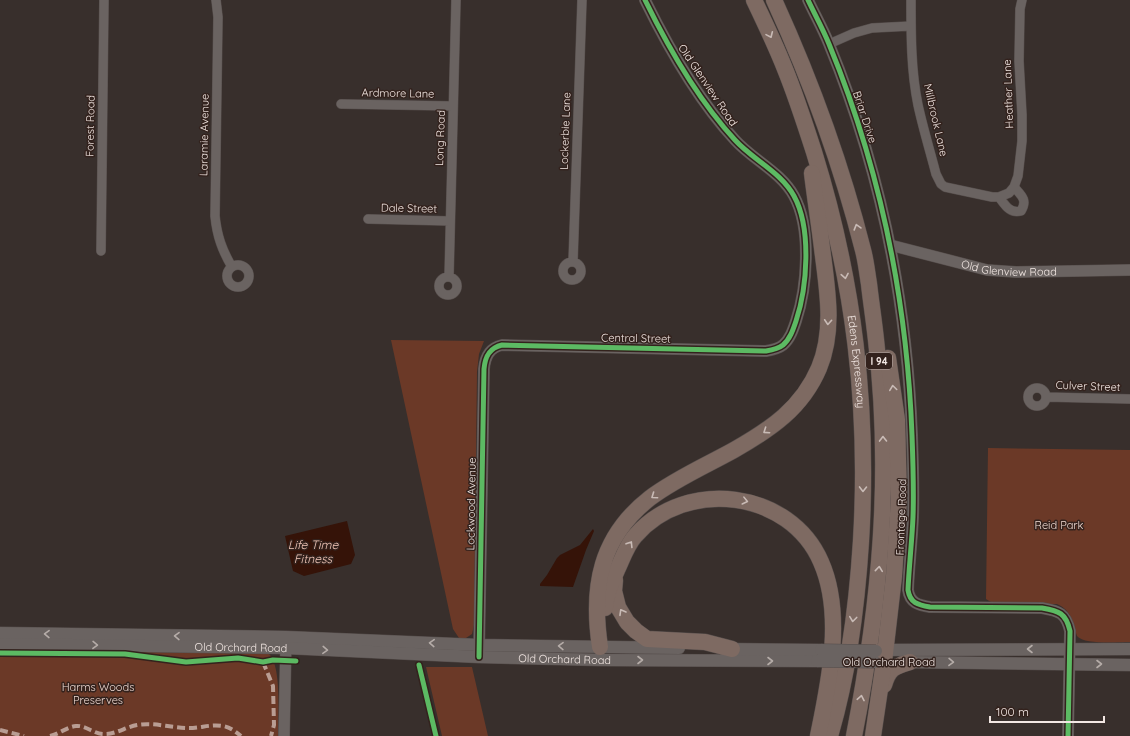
<svg xmlns="http://www.w3.org/2000/svg" width="1130" height="736" font-family="Quicksand,sans-serif">
<style>
.green{fill:#6b3927}
.water{fill:#351308}
.lines{fill:none;stroke-linecap:round;stroke-linejoin:round}
.minor-casing{stroke:#554d4b;stroke-width:10}
.tertiary-casing{stroke:#554d4b;stroke-width:12}
.secondary-casing{stroke:#554d4b;stroke-width:13}
.motorway-casing{stroke:#554d4b;stroke-width:17}
.minor{stroke:#6a6361;stroke-width:9}
.tertiary{stroke:#6a6361;stroke-width:11}
.secondary{stroke:#6a6361;stroke-width:12}
.motorway{stroke:#7e6a62;stroke-width:16}
.secondary-bridge-casing{stroke:#554d4b;stroke-width:13;stroke-linecap:butt}
.secondary-bridge{stroke:#6a6361;stroke-width:12}
.quiet{stroke:#b99d93;stroke-width:4;stroke-dasharray:8 4;stroke-linecap:butt}
.cycleway-casing{stroke:#33221d;stroke-width:8}
.cycleway{stroke:#5cba63;stroke-width:5}
.oneway{stroke:#c9bbb6}
.oneway2{stroke:#b5aca8}
.labels{text-anchor:middle;stroke-width:3;stroke-linejoin:round;paint-order:stroke}
.shield{fill:#33221d;stroke:#b9aca8;stroke-width:1}
.shield-label{font-size:10px;font-weight:bold;fill:#f2e7e3}
.street-label{font-size:11px;fill:#f2e7e3;stroke:#33221d}
.park-label{font-size:11px;fill:#f0d9d1;stroke:#33221d}
.water-label{font-size:12px;font-style:italic;fill:#f3c7b8;stroke:#33221d}
</style>
<rect width="100%" height="100%" fill="#382f2c"/>
<path class="green" d="M391 340 484 341 479 354 477 372 474 625 472 634 466 638H459L453 629Z
M988 448 1130 450V642C1118 642 1084 645 1077 636 1073 622 1071 610 1057 604H994L986 599Z
M0 649 269 654C282 666 278 718 278 736H0Z
M426 667H472L488 736H442Z"/>
<path class="water" d="M347 521 355 555 351 564 304 576 293 571 285 536Z
M593 529 594 531 586 550 573 587 540 586V584L547 575 557 558 560 555 580 545Z"/>
<g class="lines">
<g class="minor-casing">
<path id="minor" d="M216 0 218 17 215 216C217 236 222 250 232 267
M911 0C911 35 911 71 918 105 923 128 930 151 936 174L941 184 945 187 992 197H999L1009 193 1014 187 1018 176 1022 141V115L1019 61 1020 9 1022 0
M829 44 854 33 872 28 911 26
M341 104 453 106
M999 197C1005 205 1010 214 1021 211 1028 200 1021 195 1014 187
M368 219 450 221
M101 251 104 0
M563 271a9 9 0 1 1 18 0a9 9 0 1 1-18 0Z
M573 262 582 0
M227 276a11 11 0 1 1 22 0a11 11 0 1 1-22 0Z
M449 277 456 0
M439 286a9 9 0 1 1 18 0a9 9 0 1 1-18 0Z
M1028 397a9 9 0 1 1 18 0a9 9 0 1 1-18 0Z
M1046 397 1130 399"/>
</g>
<g class="tertiary-casing">
<g id="tertiary">
<path d="M808 0C815 15 823 29 829 44 880 168 907 301 912 435 913 462 914 490 913 517 912 541 909 566 908 590 910 603 918 605 930 607L1042 608C1059 611 1066 613 1070 631L1068 736"/>
<path id="s1" d="M890 245 987 270 1016 272 1130 270"/>
<path d="M479 654 484 369C485 357 489 348 502 345L766 351C772 350 778 349 783 345 790 339 793 330 796 321 807 288 812 229 794 196 781 172 753 160 735 140 698 100 669 49 645 0"/>
<path d="M284 736 286 640"/>
</g>
</g>
<g class="secondary-casing">
<g id="secondary">
<path d="M0 633 286 637 479 645 679 648"/>
<path id="s2" d="M0 644 286 648 479 657 601 660 817 661"/>
<path d="M723 649 821 650"/>
<path d="M877 650 1130 649"/>
<path d="M902 662 1130 665"/>
</g>
</g>
<g class="motorway-casing">
<g id="motorway">
<path id="s3" d="M754 0C765 23 776 46 785 69 796 96 805 124 814 152 854 281 869 406 861 541 857 605 848 675 830 736"/>
<path d="M774 0C811 81 841 163 863 250 866 261 867 272 869 284 871 302 874 321 876 340 892 475 880 604 854 736"/>
<path d="M615 580 614 591 618 607 627 622 636 631 647 639 705 642 732 649"/>
<path d="M605 608C606 593 612 581 618 568 623 557 627 545 635 536 686 477 790 490 821 562 844 614 829 683 818 736"/>
<path d="M600 647C591 587 600 537 650 498 675 479 707 465 734 450 771 429 802 408 819 368 835 330 827 288 822 248 819 223 815 198 812 173"/>
<path d="M884 685C889 668 894 667 910 662"/>
<path d="M873 736 884 662 894 576 899 498 897 420 888 358"/>
</g>
</g>
<use href="#minor" class="minor"/>
<use href="#tertiary" class="tertiary"/>
<use href="#secondary" class="secondary"/>
<use href="#motorway" class="motorway"/>
<g class="secondary-bridge-casing">
<path id="secondary-bridge" d="M821 650 876 651
M817 661 875 662"/>
</g>
<use href="#secondary-bridge" class="secondary-bridge"/>
<path class="quiet" d="M263 662 273 686 274 725 271 736
M0 730 24 736
M50 736C59 734 67 727 76 726 86 725 95 735 105 734 116 734 126 727 137 725 154 722 172 728 189 728 201 728 211 724 223 726 230 727 236 732 241 736"/>
<g class="cycleway-casing">
<path id="cycleway" d="M808 0C815 15 823 29 829 44 880 168 907 301 912 435 913 462 914 490 913 517 912 541 909 566 908 590 910 603 918 605 930 607L1042 608C1059 611 1066 613 1070 631L1068 736
M0 653 125 654 186 662 238 658 263 662 273 660 296 661
M479 657 484 369C485 357 489 348 502 345L766 351C772 350 778 349 783 345 790 339 793 330 796 321 807 288 812 229 794 196 781 172 753 160 735 140 698 100 669 49 645 0
M419 665 436 736"/>
</g>
<use href="#cycleway" class="cycleway"/>
</g>
<defs><path id="oneway-chevron" d="M-2-3.5L2.5 0L-2 3.5" fill="none" stroke-width="1.6" stroke-linecap="round" stroke-linejoin="round"/></defs>
<g class="oneway">
<use href="#oneway-chevron" transform="translate(770 35) rotate(66)"/>
<use href="#oneway-chevron" transform="translate(857 227) rotate(-106)"/>
<use href="#oneway-chevron" transform="translate(845 276) rotate(80)"/>
<use href="#oneway-chevron" transform="translate(828 322) rotate(94)"/>
<use href="#oneway-chevron" transform="translate(893 388) rotate(-98)"/>
<use href="#oneway-chevron" transform="translate(766 431) rotate(146)"/>
<use href="#oneway-chevron" transform="translate(883 439) rotate(-91)"/>
<use href="#oneway-chevron" transform="translate(863 489) rotate(91)"/>
<use href="#oneway-chevron" transform="translate(654 496) rotate(145)"/>
<use href="#oneway-chevron" transform="translate(745 501) rotate(14)"/>
<use href="#oneway-chevron" transform="translate(630 544) rotate(-58)"/>
<use href="#oneway-chevron" transform="translate(879 569) rotate(-84)"/>
<use href="#oneway-chevron" transform="translate(622 612) rotate(-120)"/>
<use href="#oneway-chevron" transform="translate(853 619) rotate(97)"/>
<use href="#oneway-chevron" transform="translate(861 698) rotate(-79)"/>
</g>
<g class="oneway2">
<use href="#oneway-chevron" transform="translate(47 634) rotate(-179)"/>
<use href="#oneway-chevron" transform="translate(177 636) rotate(-179)"/>
<use href="#oneway-chevron" transform="translate(432 643) rotate(-177)"/>
<use href="#oneway-chevron" transform="translate(95 645) rotate(1)"/>
<use href="#oneway-chevron" transform="translate(561 646) rotate(-179)"/>
<use href="#oneway-chevron" transform="translate(1030 649) rotate(180)"/>
<use href="#oneway-chevron" transform="translate(325 650) rotate(3)"/>
<use href="#oneway-chevron" transform="translate(640 660)"/>
<use href="#oneway-chevron" transform="translate(770 661)"/>
<use href="#oneway-chevron" transform="translate(951 662) rotate(1)"/>
<use href="#oneway-chevron" transform="translate(1099 664)"/>
</g>
<g class="labels">
<rect class="shield" x="866" y="353" width="26" height="16" rx="3"/>
<g class="shield-label">
<text x="879" y="365">I 94</text>
</g>
<g class="street-label">
<text transform="translate(708 85) rotate(56)" y="4">Old Glenview Road</text>
<text transform="translate(398 93) rotate(1)" y="4">Ardmore Lane</text>
<text transform="translate(1008 94) rotate(-92)" y="4">Heather Lane</text>
<text transform="translate(865 117) rotate(72)" y="4">Briar Drive</text>
<text transform="translate(936 120) rotate(77)" y="4">Millbrook Lane</text>
<text transform="translate(90 126) rotate(-89)" y="4">Forest Road</text>
<text transform="translate(565 131) rotate(-88)" y="4">Lockerbie Lane</text>
<text transform="translate(204 135) rotate(-89)" y="4">Laramie Avenue</text>
<text transform="translate(440 138) rotate(-88)" y="4">Long Road</text>
<text transform="translate(409 208) rotate(1)" y="4">Dale Street</text>
<text dy="4" stroke="none"><textPath href="#s1" startOffset="122">Old Glenview Road</textPath></text>
<text transform="translate(636 338) rotate(1)" y="4">Central Street</text>
<text dy="4" stroke="none"><textPath href="#s3" startOffset="378">Edens Expressway</textPath></text>
<text transform="translate(1088 386) rotate(2)" y="4">Culver Street</text>
<text transform="translate(471 504) rotate(-89)" y="4">Lockwood Avenue</text>
<text transform="translate(901 517) rotate(-88)" y="4">Frontage Road</text>
<text dy="4" stroke="none"><textPath href="#s2" startOffset="241">Old Orchard Road</textPath></text>
<text dy="4" stroke="none"><textPath href="#s2" startOffset="565">Old Orchard Road</textPath></text>
<text x="889" y="666">Old Orchard Road</text>
</g>
<g class="park-label">
<text x="1059" y="529">Reid Park</text>
<text x="98" y="691">Harms Woods<tspan x="98" dy="13">Preserves</tspan></text>
</g>
<g class="water-label">
<text x="313" y="549">Life Time<tspan x="313" dy="14">Fitness</tspan></text>
</g>
</g>
<path d="M990 716v6h114v-6" fill="none" stroke="#f2e7e3" stroke-width="2"/>
<text x="996" y="716" font-size="12" fill="#f2e7e3" stroke="#33221d" stroke-width="3" paint-order="stroke">100 m</text>
</svg>
